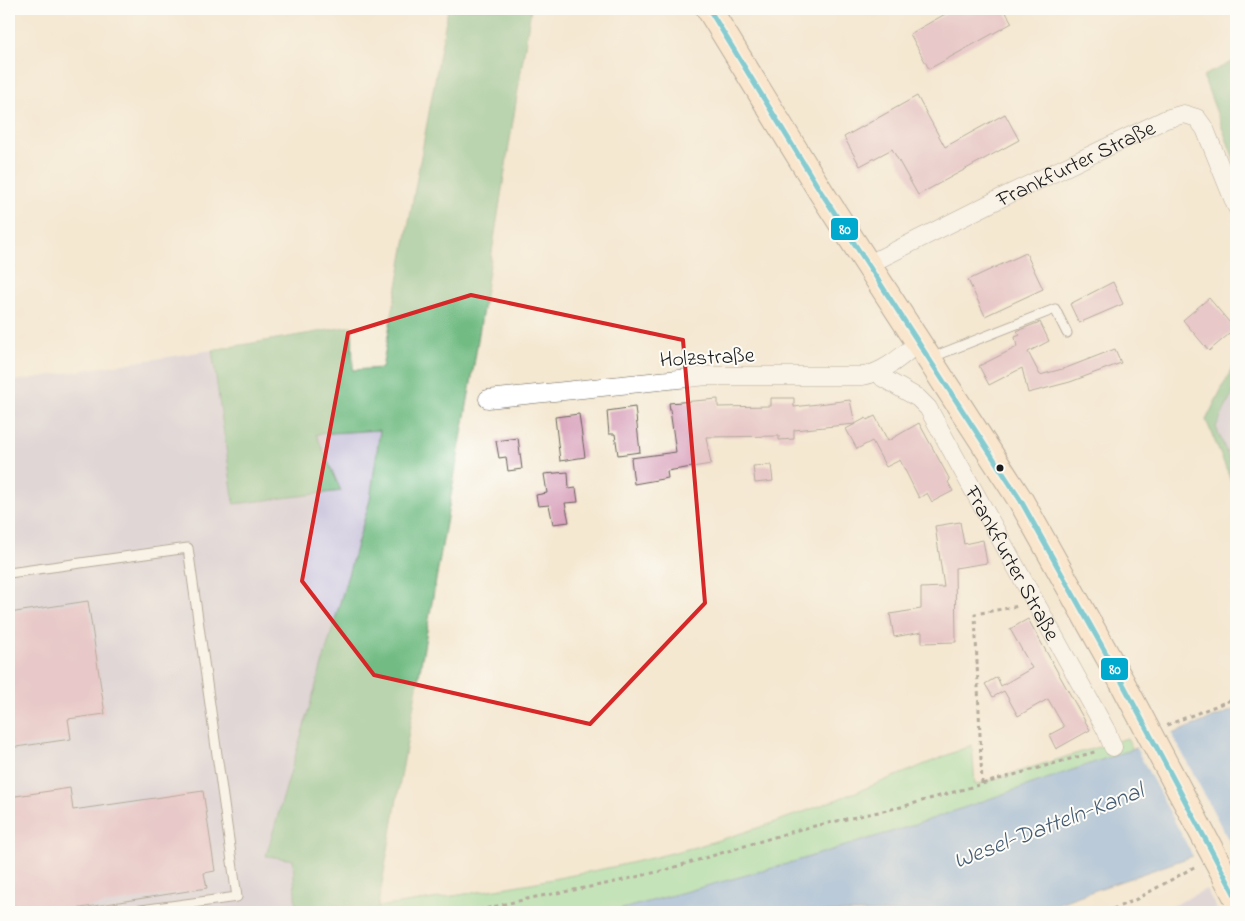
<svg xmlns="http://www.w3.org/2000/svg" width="1245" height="921" font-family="'Indie Flower',sans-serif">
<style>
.industrial{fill:#c6c0da}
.green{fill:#8ddd9c;stroke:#547c5c}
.forest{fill:#72bc84;stroke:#476c50}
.water{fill:#74a7e0;stroke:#48627e}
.pier{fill:#f4e8d1}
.building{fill:#d9a3bd}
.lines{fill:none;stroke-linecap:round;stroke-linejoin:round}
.service-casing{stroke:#68635b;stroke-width:11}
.minor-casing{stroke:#68635b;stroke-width:19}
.secondary-casing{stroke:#68635b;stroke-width:27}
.path{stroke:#68635b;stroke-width:3;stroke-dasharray:4 4;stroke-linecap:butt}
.service{stroke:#fff;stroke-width:9}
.minor{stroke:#fff;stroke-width:18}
.secondary{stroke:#ffe4c6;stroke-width:25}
.secondary-bridge-casing{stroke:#68635b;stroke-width:27;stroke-linecap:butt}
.secondary-bridge{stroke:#ffe4c6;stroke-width:25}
.bus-1-casing{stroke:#fdfcf7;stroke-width:9}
.bus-1{stroke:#00a9ce;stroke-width:5}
.marked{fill:none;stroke:#d62828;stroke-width:4;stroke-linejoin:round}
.bus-dot{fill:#1c1c1c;stroke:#fdfcf7;stroke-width:2}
.labels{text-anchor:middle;stroke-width:4;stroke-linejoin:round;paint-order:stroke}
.street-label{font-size:22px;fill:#1c1c1c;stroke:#fdfcf7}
.water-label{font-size:24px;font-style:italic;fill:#445b74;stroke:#fdfcf7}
.line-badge{stroke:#fdfcf7;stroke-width:2}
.badge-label{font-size:14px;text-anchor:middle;font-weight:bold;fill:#fff}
</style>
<rect width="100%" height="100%" fill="#fdfcf7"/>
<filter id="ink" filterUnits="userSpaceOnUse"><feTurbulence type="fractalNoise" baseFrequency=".02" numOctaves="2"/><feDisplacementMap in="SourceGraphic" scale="10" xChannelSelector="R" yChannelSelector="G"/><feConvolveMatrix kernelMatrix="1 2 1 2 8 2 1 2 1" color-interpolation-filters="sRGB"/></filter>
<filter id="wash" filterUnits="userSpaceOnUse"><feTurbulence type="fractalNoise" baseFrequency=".0096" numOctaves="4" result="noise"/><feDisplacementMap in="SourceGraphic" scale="20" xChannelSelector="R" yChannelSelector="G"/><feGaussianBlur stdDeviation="1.12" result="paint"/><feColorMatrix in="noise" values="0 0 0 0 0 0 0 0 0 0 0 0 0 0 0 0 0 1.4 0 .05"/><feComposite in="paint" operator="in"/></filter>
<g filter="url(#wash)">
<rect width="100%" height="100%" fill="#f4e8d1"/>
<path class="industrial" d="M212 350 234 504 341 490 316 434 380 429 370 500 266 856 293 860 296 912H9V382Z
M1236 387V474L1216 427Z
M1206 889 1217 909 1209 912H1160Z"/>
<path class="green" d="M1127 738 1133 749 917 824 780 866 611 912H377L378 907C484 892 591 875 695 847 790 821 881 782 972 745L975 785Z"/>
<path class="forest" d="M448 9H531L472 377 377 912H296L293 860 266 856 370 500 380 430 316 434 341 491 234 504 212 350 352 326 353 370 382 368Z
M1236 60V165L1203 76Z
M1236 360V387L1216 427 1236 475V492L1206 420Z"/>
<path class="water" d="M1236 709V841L1033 912H611L780 866 917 824 1133 749Z"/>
<path class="pier" d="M1171 732 1231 845 1194 858 1135 746Z"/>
<g id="blocks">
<path class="building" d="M954 9H1004L1012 23 929 69 910 34Z
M917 96 945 147 1005 114 1019 140 918 195 892 149 860 166 844 137Z
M1026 253 1043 289 985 316 968 280Z
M1113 282 1123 304 1079 323 1070 304Z
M1209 298 1235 329 1209 351 1183 320Z
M1040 322 1049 341 1028 352 1040 375 1066 368 1115 349 1121 363 1070 382 1028 393 1022 368 989 385 979 366 1017 347 1015 337 1020 335 1017 331Z
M771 398H794V407L850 400 855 424 794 430V439L779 440V436L706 437 711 464 667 471 668 478 634 484 631 458 676 452 669 403 718 399V407L771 406Z
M635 407 640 452 618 455 615 434H609L607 411Z
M579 414 585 457 560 461 555 417Z
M875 416 888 441 919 423 950 480 948 482 953 491 932 502 927 493 919 498 900 460 886 467 872 441 857 449 846 429 866 418 867 420Z
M518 438 522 469 508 471 506 457 499 458 496 441Z
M771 465 773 481 755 483 753 466Z
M568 472 569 489 576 488 578 502 565 503 569 522 553 524 549 505 538 506 536 495 547 493 544 474Z
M960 522 964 544 983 540 987 563 955 568 956 642 922 643V632L894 637 890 614 921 609V588L944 587 935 526Z
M88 601 105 714 68 719 71 739 9 748V613Z
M1028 619 1090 730 1056 749 1049 735 1064 727 1048 699 1018 716 1004 691 993 697 985 684 997 677 1001 686 1032 668 1010 629Z
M70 788 73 810 203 791 215 871 204 873 207 888 56 912H9V797Z"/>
</g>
</g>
<g filter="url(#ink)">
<use href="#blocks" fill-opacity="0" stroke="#68635b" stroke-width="1"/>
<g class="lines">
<g class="service-casing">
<path id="service" d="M932 359 943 353 1055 309 1067 333
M9 573 188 548 237 897 126 912"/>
</g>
<g class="minor-casing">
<g id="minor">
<path id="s1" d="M869 264 999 199 1166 119 1184 114 1197 118 1205 129 1236 206"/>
<path id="s2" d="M878 372 883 378 918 398 928 408 1106 730 1113 747"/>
<path d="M488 399 707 376H863C885 372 902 356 919 342"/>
</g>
</g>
<g class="secondary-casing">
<path id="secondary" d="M709 9 821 192 1021 501 1122 682"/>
</g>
<path class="path" d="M1167 725 1236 698
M982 784 975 614 1019 606
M471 912 531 898 611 883 665 870 801 829 901 807 1098 751
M1105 912 1133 901 1196 866"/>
<use href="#service" class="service"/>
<use href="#minor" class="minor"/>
<use href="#secondary" class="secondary"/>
<g class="secondary-bridge-casing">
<path id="secondary-bridge" d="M1122 682 1236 897"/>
</g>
<use href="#secondary-bridge" class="secondary-bridge"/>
<g class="bus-1-casing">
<path id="bus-1" d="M709 9 821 192 1021 501 1122 682 1236 897"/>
</g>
<use href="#bus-1" class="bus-1"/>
</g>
</g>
<path d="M0 0H1245V921H0ZM471 295 683 340 705 603 590 724 374 675 302 581 348 333Z" fill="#f4e8d1" fill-opacity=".55" fill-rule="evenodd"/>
<path class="marked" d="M471 295 683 340 705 603 590 724 374 675 302 581 348 333Z"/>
<circle class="bus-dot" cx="1000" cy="468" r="4.5"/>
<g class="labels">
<g class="street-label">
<text dy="8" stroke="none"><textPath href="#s1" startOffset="230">Frankfurter Straße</textPath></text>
<text transform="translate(707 356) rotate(-3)" y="8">Holzstraße</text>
<text dy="8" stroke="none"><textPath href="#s2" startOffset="239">Frankfurter Straße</textPath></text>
</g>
<g class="water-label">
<text transform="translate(1048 825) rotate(-21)" y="8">Wesel-Datteln-Kanal</text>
</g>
</g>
<g class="line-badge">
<rect x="830" y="217" width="29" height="24" rx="5" fill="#00a9ce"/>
<rect x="1100" y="657" width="29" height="24" rx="5" fill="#00a9ce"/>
</g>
<g class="badge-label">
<text x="845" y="234">80</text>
<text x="1115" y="674">80</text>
</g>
<rect width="1245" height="921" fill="none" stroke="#fdfcf7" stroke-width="30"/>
</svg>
